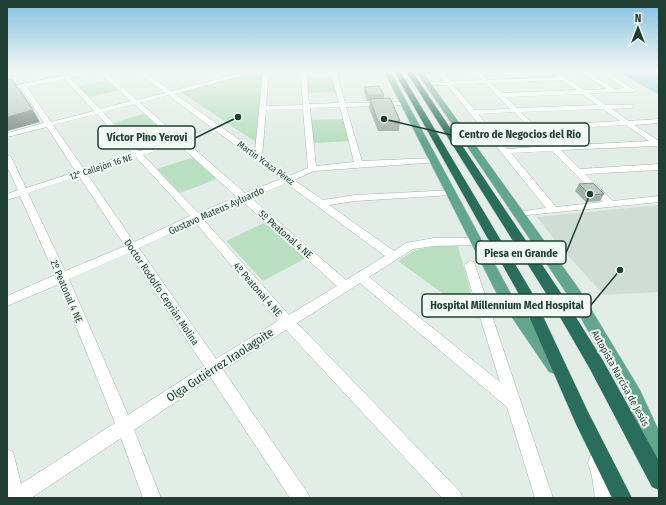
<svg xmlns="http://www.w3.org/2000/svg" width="666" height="505" font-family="'Fira Sans Condensed',sans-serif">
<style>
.built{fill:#d0ddd6}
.green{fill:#b9dfc0}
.water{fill:#86d0d5}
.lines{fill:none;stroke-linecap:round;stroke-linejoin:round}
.street-casing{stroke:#a4b5ae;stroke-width:1}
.secondary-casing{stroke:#a2bcb1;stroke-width:1}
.primary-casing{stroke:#c1c9c6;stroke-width:1}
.highway-casing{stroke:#c1c9c6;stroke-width:1}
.street{fill:#fff;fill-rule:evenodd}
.secondary{fill:#fff;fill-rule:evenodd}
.primary{fill:#63a58f;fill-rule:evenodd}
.highway{fill:#2a6d5a;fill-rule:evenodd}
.wall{fill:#a0afa7}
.shaded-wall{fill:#828e88}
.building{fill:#bacbc2;stroke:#828e88}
.labels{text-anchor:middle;stroke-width:4;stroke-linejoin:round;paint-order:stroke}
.far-street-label{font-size:9px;fill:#203f34;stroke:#f2f9f5}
.street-label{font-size:10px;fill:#203f34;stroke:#f2f9f5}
.near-street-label{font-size:12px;fill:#203f34;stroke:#f2f9f5}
.leader{fill:none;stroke:#203f34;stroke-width:1.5}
.callout-dot{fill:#203f34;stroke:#f2f9f5;stroke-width:1.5}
.callout{fill:#f2f9f5;stroke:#203f34;stroke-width:1.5}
.callout-label{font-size:11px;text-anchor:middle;font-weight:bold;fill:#203f34}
</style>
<rect width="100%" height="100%" fill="#e2ede7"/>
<path class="built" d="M659 205V292L604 295 561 248 537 217Z"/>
<path class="green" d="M263 71 257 143 179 91 253 72Z
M306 78H333L337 92 309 93Z
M109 80 120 90 89 97 78 86Z
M146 113 163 129 128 139 113 123Z
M345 119 351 141 313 143 311 120Z
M194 157 219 178 180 193 157 169Z
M268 221 308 257 263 281 226 241Z
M437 246H458L478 319 398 261 415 250Z"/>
<path class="water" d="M617 71H659V95Z"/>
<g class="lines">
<g class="street-casing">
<path id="street" d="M7 71H16L7 74Z
M87 71H97L70 78 100 109 131 101 97 71H103L137 100 165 93 136 71H142L171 91 251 71H259L175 94 255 151 263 71H269L266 106 303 105 300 71H306L309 104 339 103 330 71H336L345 103 406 102 407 103 404 105 346 107 362 161 435 158 439 160 438 162 314 171 294 180 323 200 355 195 455 190V194L452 195 355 201 329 205 394 251 406 243 434 238H482L483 241 478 245 434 246 413 249 369 277 500 382 464 265 470 261 474 262 553 498H535L507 407 360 283 297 323 460 492 463 498H442L286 330 223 370 307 492 310 498H290L211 378 134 430 161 498H143L121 438 31 498H7V449L13 452 21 484 115 423 59 284 7 306V296L55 275 20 196 7 200V194L18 190 7 166V155L11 157 26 188 76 172 47 127 7 137V133L44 123 21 88 7 91V87ZM65 79 94 111 51 122 27 87ZM168 95 212 128 181 138 140 103ZM134 104 174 140 139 151 103 112ZM340 107 354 162 316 166 310 108ZM303 109 308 168 289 176 262 157 266 110ZM97 114 132 153 84 169 53 125ZM216 131 281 179 245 193 185 141ZM178 144 237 197 198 213 143 155ZM136 157 190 216 134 242 87 174ZM79 176 125 246 65 271 28 193ZM286 183 385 256 346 280 251 198ZM242 201 337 286 289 315 202 218ZM195 222 278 321 216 359 139 248ZM129 253 204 366 128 415 69 279Z
M436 71H442L451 81 482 80 473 71H479L488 80 557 77 550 71H556L584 90 607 89 579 71H585L615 89 625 88 598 71H604L635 90 632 92 589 93 606 105H633V107L631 108 612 109 629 121 659 119V123L634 125 659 141V147L655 146 561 150 580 169 659 164V170L585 174 613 201 659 196V202L517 216 515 214 517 212 546 208 447 85H426L425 84 428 82 444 81ZM562 80 577 90 502 93 491 83ZM485 83 510 109 475 110 453 85ZM582 94 598 105 517 108 506 97ZM603 109 620 121 535 126 521 112ZM514 112 548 146 507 149 478 114ZM626 125 649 141 556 146 540 130ZM552 151 603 202 556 207 511 153Z"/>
</g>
<g class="secondary-casing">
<path id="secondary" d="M597 454 604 456C609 470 613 483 615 498H595L592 476 588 463 590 456Z"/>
</g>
<g class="primary-casing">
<path id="primary" d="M384 71H390L510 292 561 362 563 367 561 372 555 374 549 372 500 300Z
M416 71H422L579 289 640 390 659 431V460L652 458 628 402 569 297Z"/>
</g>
<g class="highway-casing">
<path id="highway" d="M394 71H400L531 291 588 412 632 498H612L576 424 520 296Z
M406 71H412L559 290 602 359 659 461V490L652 487 590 369 549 298Z"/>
</g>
<use href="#street" class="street"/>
<use href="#secondary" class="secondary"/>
<use href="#primary" class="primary"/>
<use href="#highway" class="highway"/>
</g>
<path class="wall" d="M364 87 384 95V98L400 121 399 131H378L369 108 370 101H367L364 92Z
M579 184 604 194 600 201 586 202 575 191Z"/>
<path class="shaded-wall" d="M33 110 40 122 7 131V117Z"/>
<path class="building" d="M12 79 33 110 7 117V80Z
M379 86 384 95H368L364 87Z
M390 98 400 121 378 122 370 99Z
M593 183 604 194 590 195 579 184Z"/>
<linearGradient id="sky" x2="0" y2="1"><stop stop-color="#81bfe0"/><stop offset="0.5" stop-color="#f2f7f4"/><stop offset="1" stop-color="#f2f7f4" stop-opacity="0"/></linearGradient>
<rect width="666" height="141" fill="url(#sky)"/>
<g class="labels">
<g class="far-street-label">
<text transform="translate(266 163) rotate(36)" y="3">Martín Ycaza Pérez</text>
<text transform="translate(101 167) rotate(-18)" y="3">12° Callejón 16 NE</text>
</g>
<g class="street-label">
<text transform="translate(216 210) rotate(-24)" y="4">Gustavo Mateus Ayluardo</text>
<text transform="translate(286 234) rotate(41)" y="4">5º Peatonal 4 NE</text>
<text transform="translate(258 289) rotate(49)" y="4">4º Peatonal 4 NE</text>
<text transform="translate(67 291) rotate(67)" y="4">2º Peatonal 4 NE</text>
<text transform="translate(162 292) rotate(56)" y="4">Doctor Rodolfo Ceprián Molina</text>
<text transform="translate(621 378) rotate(61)" y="4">Autopista Narcisa de Jesús</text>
</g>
<g class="near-street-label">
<text transform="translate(220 365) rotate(-33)" y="4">Olga Gutiérrez Iraolagoite</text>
</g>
</g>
<path class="leader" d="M384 119L451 135M238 117L195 138M590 194L566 253M620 270L591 305"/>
<g class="callout-dot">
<circle cx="384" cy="119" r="4"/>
<circle cx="238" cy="117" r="4"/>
<circle cx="590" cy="194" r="4"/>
<circle cx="620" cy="270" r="4"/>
</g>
<g class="callout">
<rect x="451" y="123" width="138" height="23" rx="4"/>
<rect x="98" y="126" width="97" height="23" rx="4"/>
<rect x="476" y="241" width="90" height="23" rx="4"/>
<rect x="422" y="294" width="169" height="23" rx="4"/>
</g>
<g class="callout-label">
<text x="520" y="138">Centro de Negocios del Rio</text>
<text x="147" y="141">Víctor Pino Yerovi</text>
<text x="521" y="257">Piesa en Grande</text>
<text x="507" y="309">Hospital Millennium Med Hospital</text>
</g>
<rect width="666" height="505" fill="none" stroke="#203f34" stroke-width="16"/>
<g transform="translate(638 28)" stroke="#f2f9f5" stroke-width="3" paint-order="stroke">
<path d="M0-3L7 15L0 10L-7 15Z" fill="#203f34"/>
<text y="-6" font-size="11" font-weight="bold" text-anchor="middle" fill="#203f34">N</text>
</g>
</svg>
